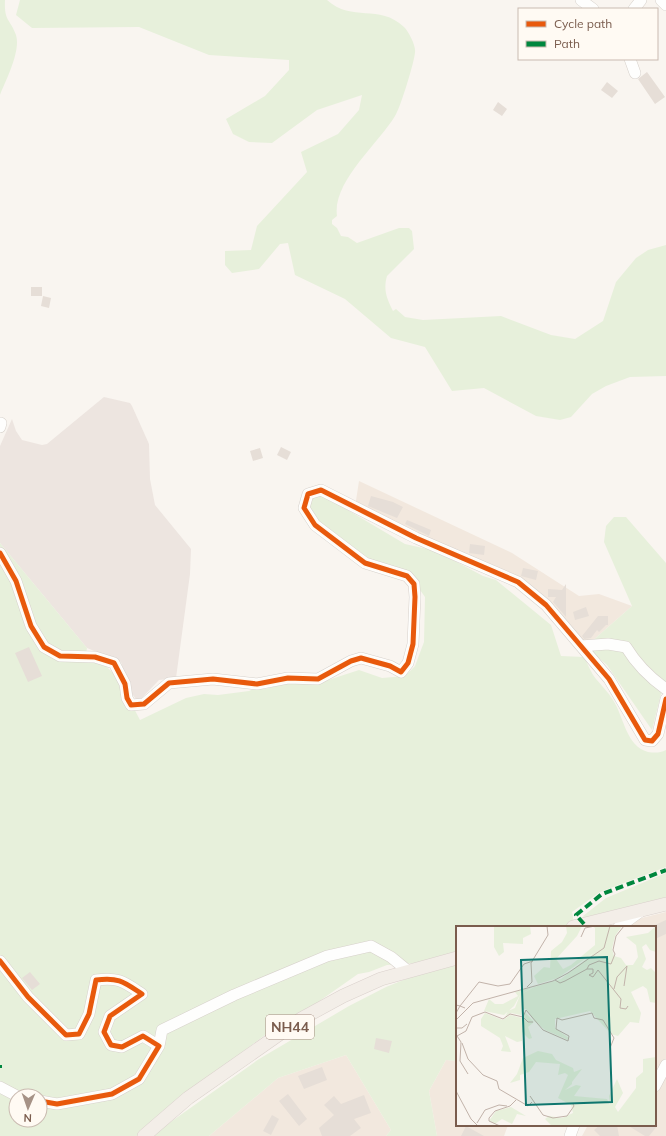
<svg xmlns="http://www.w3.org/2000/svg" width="666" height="1136" font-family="Mulish,sans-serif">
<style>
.residential{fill:#f2e8de}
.industrial{fill:#ede5e0}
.green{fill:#e7f0db;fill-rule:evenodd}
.building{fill:#e6ded7}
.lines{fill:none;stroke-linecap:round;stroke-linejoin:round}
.minor-casing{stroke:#d7d1cb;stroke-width:12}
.major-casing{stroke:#dad1cc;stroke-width:14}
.minor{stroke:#fefefd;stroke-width:11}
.major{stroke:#f3eee8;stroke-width:13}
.quiet{stroke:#00873e;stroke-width:4;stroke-dasharray:8 4;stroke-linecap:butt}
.cycleway-casing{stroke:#fffaf3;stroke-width:8}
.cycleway{stroke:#e8590c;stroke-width:5}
.labels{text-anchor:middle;stroke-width:3.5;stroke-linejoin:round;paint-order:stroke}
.shield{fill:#fffaf3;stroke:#a28b7f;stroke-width:1}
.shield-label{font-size:14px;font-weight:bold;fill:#7a5c4d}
.inset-road{fill:none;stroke:#c2b3aa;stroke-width:1}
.view{fill:#0f766e;fill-opacity:0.15;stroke:#0f766e;stroke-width:2}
.inset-edge{fill:none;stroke:#7a5c4d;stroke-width:2}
</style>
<rect width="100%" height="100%" fill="#f9f5f0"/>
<path class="residential" d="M359 481 512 553 579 596 599 594 632 606 591 642 581 643 518 579 355 507Z
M666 912V1136H582L588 1125H655V927H605Z
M346 1055 391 1130 386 1136H209L278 1078Z
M446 1060 457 1061V1125H508L504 1136H437L429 1091Z"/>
<path class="industrial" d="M104 397 130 403 132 406 149 444 150 479 155 505 191 549 190 574 176 678 159 680 138 702 130 691 121 662 87 648 0 543V446L12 419 16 431 22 440 42 445 47 444Z"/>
<path class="green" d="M0 0H5C4 22 10 18 16 35 21 51 6 80 0 95Z
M20 0H327C352 23 379 3 404 27 409 32 416 46 415 52 415 60 400 109 395 116 379 143 332 182 337 216L332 220V224L337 228 341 236 348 237 357 243 399 228H409L412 231 414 249 387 276C383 290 387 299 393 311L396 309 405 317 423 320 501 316 551 335 575 339 603 321 616 282 636 258 648 250 666 245V376L630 377 606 386 592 394 571 417 560 420 536 416 484 388 452 391 425 347 391 338 345 299 295 275 288 243 280 244 259 269 232 273 225 265V251L251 250 257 226 307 172 301 152 338 134 359 110 362 95 317 110 272 143 249 142 233 134 226 119 265 96 289 70V60L209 55 139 27 32 28 16 15Z
M319 493 405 544 436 551 483 576 496 580 551 625 561 656 584 657C588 664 591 673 596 679 602 686 608 692 613 700 624 717 626 746 648 752 655 753 660 753 666 750V867L600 892 572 912 574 923 558 927H457V954L430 962 387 965 369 972 358 974 308 1009 277 1026 167 1109 137 1136H0V543L87 648 85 659 104 664 118 678 140 720 186 698 204 694 218 695 249 691 255 688 265 689 289 683H319L359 670 382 678 405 676 415 666 424 642 425 597 408 573 365 560 312 515 308 508 310 496ZM16 1096H40V1120H16Z
M614 517H626L666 563V688L661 694 652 730 607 665 581 643 591 642 632 606 604 542 606 526Z
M666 873V901L586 921 583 916 606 898Z
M457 964V1061L446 1060 429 1091 437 1136H386L391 1130 346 1055 278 1078 209 1136H151L259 1059 349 1006 386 987 411 977Z"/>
<path class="building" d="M647 72 665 97 655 104 638 79Z
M607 82 618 91 612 98 601 90Z
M498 102 507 109 502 116 493 110Z
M31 287H42V296H31Z
M43 296 51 298 49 308 41 306Z
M281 447 291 452 287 460 277 455Z
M260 448 263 458 253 461 250 451Z
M371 496 393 502 403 507 397 518 368 506Z
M407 520 431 530 429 536 405 524Z
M470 544 485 546 484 555 469 553Z
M523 568 538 571 536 580 521 576Z
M566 584V617L553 602 556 597H548V589L562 590Z
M586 607 589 616 575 620 573 612Z
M598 616H608V625H606L599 632 597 630 591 638 584 639 582 636Z
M29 647 42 676 28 682 15 653Z
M666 920V934L655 939V925Z
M30 972 40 984 32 990 22 978Z
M376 1038 392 1041 389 1053 374 1049Z
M322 1067 327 1080 304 1089 298 1076Z
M288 1094 307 1119 299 1126 279 1101Z
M364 1095 371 1113 354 1119 361 1128 350 1136H322L319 1128 334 1115 324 1105 334 1096 341 1104Z
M272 1115 279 1119 271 1135 263 1131Z
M600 1125H617L619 1136H600L594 1130Z
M627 1125H658L649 1136H645Z
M466 1126 484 1136H461Z"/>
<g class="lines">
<g class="minor-casing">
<path id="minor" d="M581 0 593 9
M661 0 666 5
M634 9 641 0
M630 59 635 73
M0 427 1 423
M0 553 16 581 31 626 44 647 60 656 95 657 114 663 125 684 127 698 131 705 144 704 169 683 213 679 257 684 288 678 318 679 351 661 361 658 390 666 401 672 408 663 413 644 415 597 414 584 407 576 365 563 315 525 304 508 308 494 321 490 416 538 518 582 546 605 609 679 645 740 652 741 658 734 666 699
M581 646 608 644 626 647C637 665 649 677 666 689
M619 927 641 911
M0 961 28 997 66 1035 79 1034 89 1014 96 980C119 977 124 982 142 994L110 1016 104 1032 111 1045 122 1047 143 1036 159 1046 139 1079 112 1094 57 1104 40 1101
M159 1046 162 1030 234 995 327 956 371 946 391 957 408 971
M655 1086 666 1065
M0 1087 17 1096
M570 1136 574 1125"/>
</g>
<g class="major-casing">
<path id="major" d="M573 927 666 904
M144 1136 188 1098 301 1019 343 996 381 979 457 958"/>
</g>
<use href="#minor" class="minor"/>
<use href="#major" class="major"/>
<path class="quiet" d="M584 924 576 915 602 894 666 870
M0 1065V1068"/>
<g class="cycleway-casing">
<path id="cycleway" d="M0 553 16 581 31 626 44 647 60 656 95 657 114 663 125 684 127 698 131 705 144 704 169 683 213 679 257 684 288 678 318 679 351 661 361 658 390 666 401 672 408 663 413 644 415 597 414 584 407 576 365 563 315 525 304 508 308 494 321 490 416 538 518 582 546 605 609 679 645 740 652 741 658 734 666 699
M0 961 28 997 66 1035 79 1034 89 1014 96 980C119 977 124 982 142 994L110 1016 104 1032 111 1045 122 1047 143 1036 159 1046 139 1079 112 1094 57 1104 40 1101"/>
</g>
<use href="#cycleway" class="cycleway"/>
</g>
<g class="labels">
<rect class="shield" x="266" y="1015" width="48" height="24" rx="3"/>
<g class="shield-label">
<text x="290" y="1032">NH44</text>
</g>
</g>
<g transform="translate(456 926)">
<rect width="200" height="200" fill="#f9f5f0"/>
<path d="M38 0H74L75 8 67 12V18L47 17 48 26 43 30 38 21ZM110 0H126L121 10 100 33 107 43 115 39 139 19V2L136 0H166L159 10 156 23 158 30 165 32 170 39H177L182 31 180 19 170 11 192 7 200 0V26L194 24 190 18 186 21 190 33 186 41 191 44 195 42 200 47V77L194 76 191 63 187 60 175 66 185 87 183 97 174 96 162 110 155 108 134 85 99 93V102L113 112 112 114 89 104 78 95 70 83 66 84 65 89 55 87 49 91 52 85 59 82 64 69 78 61 105 53 139 26 102 52 82 58 78 50 88 41 94 42 95 25 106 16 111 7ZM77 61 64 69 58 80 48 89 28 85 33 73 39 78H47L62 70 59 66ZM69 86 78 96 72 101 76 112 73 113 66 106V115L61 116 49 110 55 126 45 125 47 120 44 112 25 100V93L29 87 47 94 54 89 66 92ZM82 125 96 128 100 134 117 142 118 146 126 143 116 156V158L109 164 120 159 125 160 118 170 151 173 154 179 153 170 161 153 167 167 159 181 162 186 180 162V152L187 146V133L200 131V200H96L89 193 93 190 106 192 117 187 115 179 102 172 112 149 109 147 102 149 104 138 80 136 73 146 64 149V154L54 157 61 148 67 132ZM55 181 70 190 61 188 56 198 46 193 39 198 33 195 40 185Z" fill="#e7f0db"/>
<path class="inset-road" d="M168 0 160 10 157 24 159 28 155 38 143 35 133 39 131 43H137V47L133 49 137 51 142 44 165 73 164 82 170 83 172 80M125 11 129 2 139 0M99 54 104 57 109 55 131 43M71 61 76 56 75 37 92 9 91 0M158 63 161 51 171 40 168 60M0 79 4 80 23 56 42 60 54 58 68 38 77 35M0 87 4 80 9 82M67 91 72 96H77M0 94 17 77 97 55 112 47 148 22 154 0M0 102H6L11 98M6 117 12 133 27 149 41 155 43 163 72 180 76 176M12 148 4 135 5 116 1 110 10 105 16 91 29 86 47 93 54 88 67 91 70 84 87 104 112 115 113 110 100 103 101 92 106 94 136 87 138 92 147 94 158 112 154 122M0 165 15 193 22 200M74 170 87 189 97 192 111 190 118 180 117 178M21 197 29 184 43 179 51 180M44 200 33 195V192L39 185 54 180 60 174"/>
<path class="view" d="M151 31 156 176 70 179 65 34Z"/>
<rect width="200" height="200" class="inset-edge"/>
</g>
<rect x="518" y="8" width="140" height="52" fill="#fffaf3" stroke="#cabbb1"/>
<rect x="526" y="21" width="20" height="6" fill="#e8590c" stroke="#cabbb1"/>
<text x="554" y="28" font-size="12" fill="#7a5c4d">Cycle path</text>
<rect x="526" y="41" width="20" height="6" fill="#00873e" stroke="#cabbb1"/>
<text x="554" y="48" font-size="12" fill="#7a5c4d">Path</text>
<g transform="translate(28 1108) rotate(182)"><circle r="19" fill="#fffaf3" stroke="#cabbb1"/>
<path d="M0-3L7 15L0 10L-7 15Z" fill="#a69286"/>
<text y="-6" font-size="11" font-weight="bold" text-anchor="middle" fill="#7a5c4d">N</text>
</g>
</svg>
